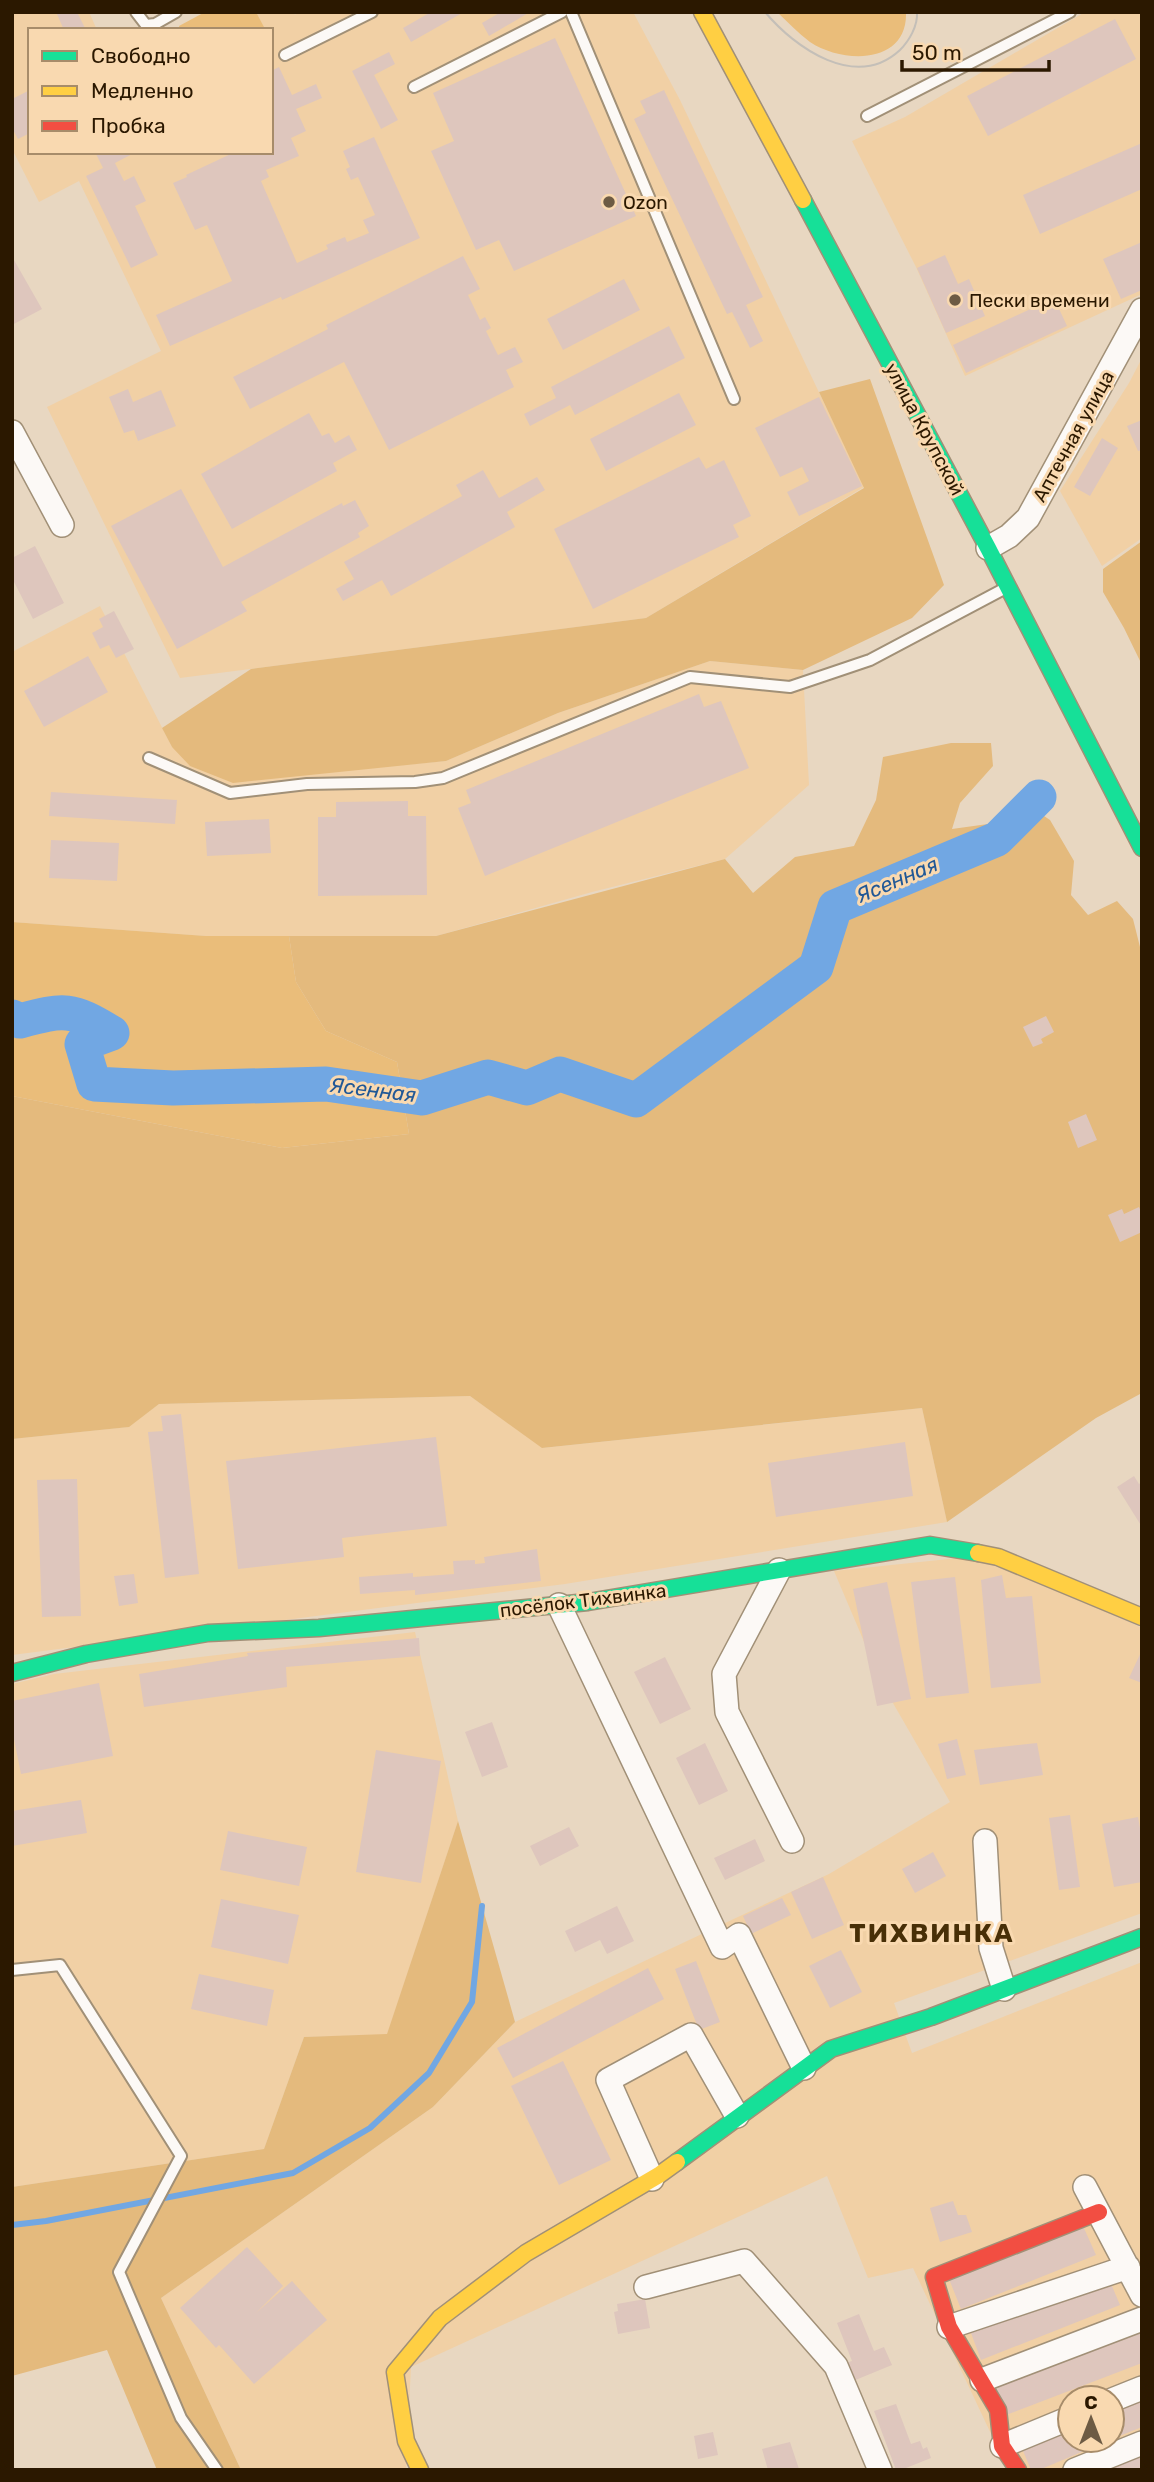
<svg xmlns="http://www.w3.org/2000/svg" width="1154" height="2482" font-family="Rubik,sans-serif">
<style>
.built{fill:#f1d0a5;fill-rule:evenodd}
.green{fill:#eabd7a}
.forest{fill:#e4ba7d}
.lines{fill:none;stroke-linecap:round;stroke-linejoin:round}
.stream{stroke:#71a7e3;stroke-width:6}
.river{stroke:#71a7e3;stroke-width:35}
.building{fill:#dec6bd}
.lane-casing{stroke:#a19077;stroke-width:14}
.street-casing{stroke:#a19077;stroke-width:26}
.fast-casing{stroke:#a19077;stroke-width:19}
.slow-casing{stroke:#a19077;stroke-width:19}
.jam-casing{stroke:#a19077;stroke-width:19}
.lane{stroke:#fcf9f6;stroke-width:10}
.street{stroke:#fcf9f6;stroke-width:23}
.fast{stroke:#16e098;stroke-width:16}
.slow{stroke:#ffcf43;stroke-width:16}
.jam{stroke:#f24e42;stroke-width:16}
.tram{stroke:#c4bfb8;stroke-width:2}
.poi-dot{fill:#6d5b44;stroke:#f9d9b0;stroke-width:2.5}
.labels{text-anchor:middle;stroke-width:6;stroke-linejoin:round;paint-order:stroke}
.poi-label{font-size:19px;fill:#2b1800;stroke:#f9d9b0;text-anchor:start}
.street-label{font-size:19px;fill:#2b1800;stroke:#f9d9b0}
.water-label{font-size:21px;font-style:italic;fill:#215896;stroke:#f9d9b0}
.district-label{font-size:26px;font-weight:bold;letter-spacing:2px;fill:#482f07;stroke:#f9d9b0}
</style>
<rect width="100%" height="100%" fill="#e8d7c1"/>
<path class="built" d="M12 12H89L97 30H30V152H271V30H260L264 28 256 12H298L294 15 301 12H633L680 100 864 487 646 618 180 678 47 407 161 351 79 181 39 202 12 149Z
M1085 12H1142V294L965 376 916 267 852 141 905 117Z
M1142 358V538L1102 566 1060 491 1129 383Z
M100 606 172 747 369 768 446 761 558 713 710 661 803 670 809 785 725 859 592 892 436 936H206L12 922V652Z
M470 1396 543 1448 922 1408 947 1522 565 1584 12 1655V1439L128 1427 159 1404Z
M987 1555 1142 1628V1913L894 2003 912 2053 1142 1962V2470H1008L913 2268 868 2278 827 2176 411 2367 406 2470H241L161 2298 433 2107 515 2022 829 1874 950 1802 882 1684 834 1571ZM1070 2398H1112V2440H1070Z
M415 1632 458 1821 387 2035 304 2037 264 2149 12 2187V1684L54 1674Z"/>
<path class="green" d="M205 12H256L264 27 259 30H180L179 26Z
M777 12H906C908 65 843 64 810 42 798 33 788 22 777 12Z
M12 922 206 936H289L296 982 326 1031 397 1062 409 1134 282 1148 12 1096Z"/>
<path class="forest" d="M870 379 944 585 912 618 803 670 710 661 558 713 446 761 233 783 190 766 172 747 162 728 251 669 646 618 864 488 819 392Z
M1142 541V665L1124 628 1103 592V569Z
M951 743H991L993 766 960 803 952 829 988 824 1020 800 1050 820 1074 861 1071 895 1088 915 1117 901 1133 919 1142 955V1392L1140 1394 1096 1418 947 1522 922 1408 542 1448 470 1396 159 1404 129 1427 12 1439V1096L282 1148 409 1134 397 1062 326 1031 296 982 289 936H436L725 859 753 893 795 857 854 846 876 800 883 757Z
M458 1821 515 2022 433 2107 161 2298 241 2470H157L107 2350 12 2376V2187L264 2149 304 2037 387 2034Z"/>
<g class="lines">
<path class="stream" d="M12 2225 46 2221 293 2173 370 2128 429 2073 472 2002 482 1906"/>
<path class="river" d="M12 1017 20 1021C65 1009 71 1008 112 1033L82 1044 94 1084 173 1088 326 1084 422 1098 488 1077 527 1088 560 1074 636 1100 816 967 835 907 997 839 1039 797"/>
</g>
<path class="building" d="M56 12H77L86 30H64Z
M431 12H464L411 42 403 28Z
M501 12H530L489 36 482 23Z
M1115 19 1136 59 988 136 967 96Z
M555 38 636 216 514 271 499 240 476 250 431 151 454 141 433 93Z
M389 52 395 64 374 75 398 120 381 129 352 71Z
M279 67 292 95 316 84 322 98 296 109 306 131 291 138 299 156 266 170 269 177 261 181 297 263 328 249 326 245 345 237 347 242 369 233 363 220 375 215 358 177 351 180 346 169 350 167 343 151 374 137 420 238 282 300 281 297 170 346 156 315 232 281 207 225 195 230 173 183 187 177 186 175 235 152H271V71Z
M30 90V133L18 139 12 128V99Z
M664 90 763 297 746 305 763 341 750 348 732 312 727 314 634 119 646 113 640 101Z
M1142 143V189L1040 234 1023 195Z
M95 152H136L115 163 124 181 134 176 146 201 135 206 158 255 131 268 86 176 103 168Z
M1142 242V290L1121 299 1103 259Z
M945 255 958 284 969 279 985 316 946 333 917 268Z
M463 256 480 289 468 295 480 320 485 317 491 328 486 331 498 355 515 347 523 362 506 370 514 387 389 450 344 362 250 409 233 377 328 329 326 325Z
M14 260 42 309 12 325V261Z
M624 279 640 310 563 350 547 319Z
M1054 298 1067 326 966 373 953 345Z
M669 326 685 358 575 415 570 405 530 426 524 414 556 398 551 387Z
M128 389 133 402 161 390 176 426 138 441 134 430 124 433 109 397Z
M679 393 696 425 606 471 590 439Z
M819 397 862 486 799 516 787 492 809 481 802 467 780 477 755 428Z
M309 413 322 436 329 433 335 443 349 435 357 450 333 463 337 471 232 529 201 474Z
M1142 420V450L1138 451 1127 426Z
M1102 438 1118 448 1090 496 1074 487Z
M699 457 706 469 724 460 751 516 733 525 739 537 593 609 554 529Z
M483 470 499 498 537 477 545 490 507 512 515 527 391 596 382 580 343 601 336 589 354 579 344 562 462 496 456 485Z
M181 489 223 567 342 503 343 506 355 500 369 526 358 533 360 537 241 602 247 611 177 649 111 526Z
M35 546 64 603 33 619 12 578V558Z
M114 611 134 649 116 658 109 645 100 649 92 633 103 627 99 619Z
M88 656 108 692 44 727 24 691Z
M699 694 704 707 721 701 749 768 485 876 458 808 471 803 466 790Z
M51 792 177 800 175 824 49 816Z
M408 801V816H426L427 895 318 896V817H336V802Z
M269 819 271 853 207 856 205 822Z
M51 840 119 843 117 881 49 878Z
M1046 1016 1054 1032 1041 1039 1043 1043 1033 1047 1023 1027Z
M1086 1114 1097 1140 1078 1148 1068 1122Z
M1139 1207 1142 1214V1232L1120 1242 1108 1215 1122 1209 1124 1214Z
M181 1414 199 1574 165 1578 148 1432 163 1431 161 1416Z
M436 1437 447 1526 342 1538 344 1557 238 1569 226 1461Z
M905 1442 913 1496 776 1517 768 1463Z
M1134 1476 1139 1484 1142 1482V1527L1117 1487Z
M77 1479 81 1616 42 1617 37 1480Z
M537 1549 541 1581 415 1595V1590L360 1594 359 1577 413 1573V1577L454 1574 453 1561 475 1560V1564L485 1563 484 1557Z
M134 1574 138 1603 119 1606 114 1576Z
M1002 1575 1006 1598 1032 1596 1041 1683 991 1688 981 1580Z
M955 1577 969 1693 926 1698 911 1582Z
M887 1582 911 1699 877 1706 853 1589Z
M419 1638 420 1656 286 1667 287 1687 144 1707 139 1674 248 1656 247 1653Z
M1142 1650V1683L1129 1678Z
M665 1657 691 1709 660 1724 634 1672Z
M99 1683 113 1756 21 1774 12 1729V1701Z
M492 1722 508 1767 482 1777 465 1732Z
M957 1739 966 1775 947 1779 938 1744Z
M705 1743 728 1791 699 1805 676 1758Z
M1037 1743 1043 1775 980 1785 974 1750Z
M376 1750 441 1761 421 1883 356 1872Z
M81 1800 87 1833 12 1846V1811Z
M1070 1815 1080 1887 1059 1890 1049 1818Z
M1138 1817 1142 1839V1882L1114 1887 1102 1824Z
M569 1827 579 1846 540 1866 530 1846Z
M228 1831 307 1847 299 1886 220 1870Z
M755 1839 765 1861 725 1880 714 1858Z
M933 1852 946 1876 915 1893 902 1869Z
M823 1877 844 1925 812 1939 791 1892Z
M782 1898 791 1915 751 1934 743 1916Z
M221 1899 299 1915 288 1964 211 1947Z
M617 1906 634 1941 607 1954 600 1940 575 1952 565 1931Z
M841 1950 862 1992 830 2008 809 1966Z
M696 1961 720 2022 699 2030 675 1969Z
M648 1968 664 1999 513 2078 497 2048Z
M199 1974 274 1990 267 2026 191 2009Z
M563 2061 611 2160 559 2185 511 2086Z
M953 2201 958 2215H966L972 2232 940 2242 930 2208Z
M1083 2226 1096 2255 961 2309 949 2279Z
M247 2247 283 2286 256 2313 292 2281 327 2320 254 2384 219 2345 216 2348 180 2308Z
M1109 2279 1120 2305 981 2360 971 2333Z
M645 2299 650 2328 618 2334 614 2312 618 2311 617 2304Z
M859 2314 874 2351 884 2347 892 2365 853 2381 846 2363 852 2361 837 2323Z
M1140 2328 1142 2363 1006 2415 994 2385Z
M1142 2395V2427L1112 2439V2408Z
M896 2404 911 2444 920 2441 923 2449 927 2447 931 2458 901 2470H896L874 2411Z
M1070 2425V2440H1110L1039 2470H1031L1021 2446Z
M713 2432 718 2455 698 2459 694 2436Z
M790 2442 799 2469 768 2470 762 2449Z
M1142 2456V2470H1109Z"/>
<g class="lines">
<g class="lane-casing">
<path id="lane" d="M136 12 146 25 155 24 176 12
M571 12 734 399
M285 55 372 12
M414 87 562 12
M867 116 1070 12
M149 758 230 793 307 784 415 782 443 778 690 677 790 687 870 660 1002 590
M12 1970 60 1965 181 2156 119 2272 181 2418 217 2470"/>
</g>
<g class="street-casing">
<path id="street" d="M12 432 62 525
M988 548 1009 536 1028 518 1142 310
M779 1570 724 1674 727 1712 792 1841
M559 1605 722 1947 739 1935 804 2068
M985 1841 991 1948 1004 1989
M652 2179 608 2080 691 2035 737 2116
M1085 2187 1142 2295
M646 2287 744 2261 836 2366 880 2470
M949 2327 1128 2267
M982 2380 1142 2319
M1112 2400 1142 2388
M1002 2446 1070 2418
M1075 2470 1142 2443"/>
</g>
<g class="fast-casing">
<path id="fast" d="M803 200 988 548 1142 848
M12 1673 86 1654 208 1633 319 1628 588 1602 930 1545 978 1553
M677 2162 831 2049 931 2017 1142 1937"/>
</g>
<g class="slow-casing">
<path id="slow" d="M702 12 803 200
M978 1553 998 1557 1142 1617
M420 2470 406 2441 395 2372 440 2318 526 2253 659 2175 677 2162"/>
</g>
<g class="jam-casing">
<path id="jam" d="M1018 2470 1002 2446 998 2410 949 2327 934 2277 1099 2212"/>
</g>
<use href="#lane" class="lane"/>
<use href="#street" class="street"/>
<use href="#fast" class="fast"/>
<use href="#slow" class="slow"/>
<use href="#jam" class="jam"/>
<path class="tram" d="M765 12C795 48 856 91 900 50 909 41 918 26 917 12"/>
</g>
<g class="poi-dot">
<circle cx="609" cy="202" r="7"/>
<circle cx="955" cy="300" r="7"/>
</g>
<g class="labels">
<g class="poi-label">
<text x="623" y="209">Ozon</text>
<text x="969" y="307">Пески времени</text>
</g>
<g class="street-label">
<text transform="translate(925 429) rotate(62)" y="7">улица Крупской</text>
<text transform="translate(1073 436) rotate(-61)" y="7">Аптечная улица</text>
<text transform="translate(583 1600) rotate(-7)" y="7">посёлок Тихвинка</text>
</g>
<g class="water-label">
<text transform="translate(897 880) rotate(-23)" y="7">Ясенная</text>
<text transform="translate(373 1090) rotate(7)" y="7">Ясенная</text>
</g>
<g class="district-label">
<text x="932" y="1942">ТИХВИНКА</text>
</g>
</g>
<rect width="1154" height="2482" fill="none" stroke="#2b1800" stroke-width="28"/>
<rect x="28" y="28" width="245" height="126" fill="#f9d9b0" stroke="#a78c6a" stroke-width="2"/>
<rect x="42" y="51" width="35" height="10" fill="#16e098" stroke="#a78c6a" stroke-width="2"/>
<text x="91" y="63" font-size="21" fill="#2b1800">Свободно</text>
<rect x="42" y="86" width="35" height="10" fill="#ffcf43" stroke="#a78c6a" stroke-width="2"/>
<text x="91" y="98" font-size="21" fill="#2b1800">Медленно</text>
<rect x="42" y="121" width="35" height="10" fill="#f24e42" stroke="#a78c6a" stroke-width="2"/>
<text x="91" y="133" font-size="21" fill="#2b1800">Пробка</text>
<g transform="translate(1091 2419)"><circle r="33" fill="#f9d9b0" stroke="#a78c6a" stroke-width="2"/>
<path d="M0-5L12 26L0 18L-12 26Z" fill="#6d5b44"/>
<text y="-10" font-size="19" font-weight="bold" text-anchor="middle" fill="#2b1800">С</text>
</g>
<path d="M902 60v10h147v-10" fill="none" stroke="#2b1800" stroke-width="3.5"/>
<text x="912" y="60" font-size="21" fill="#2b1800" stroke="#f9d9b0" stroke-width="5" paint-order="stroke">50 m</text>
</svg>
